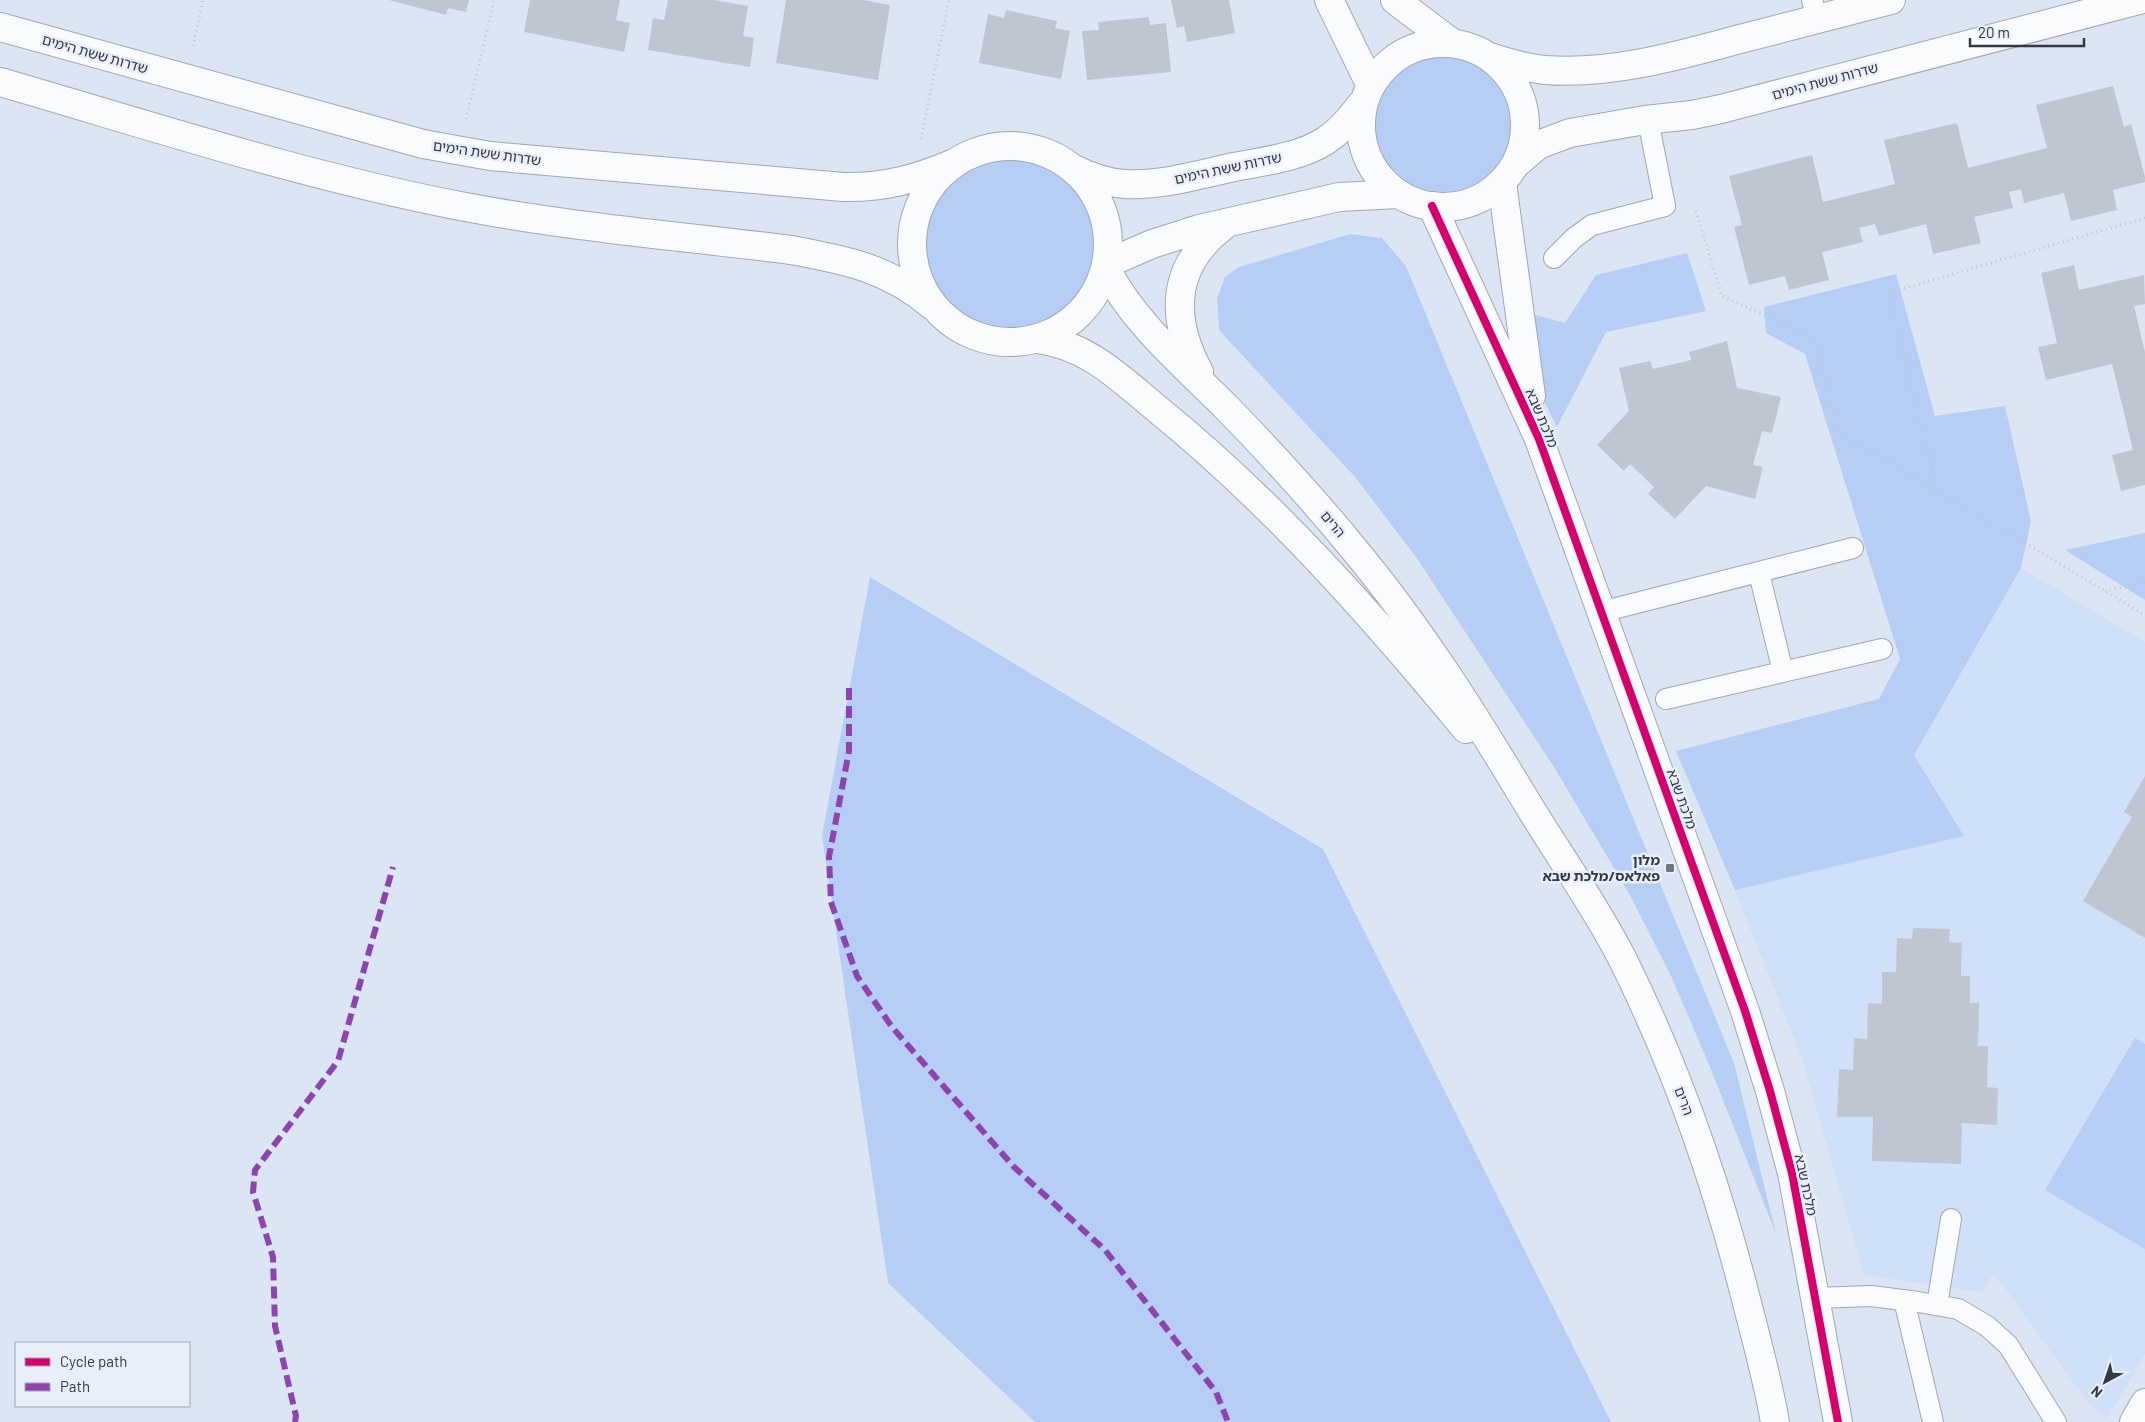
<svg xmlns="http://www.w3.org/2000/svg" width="2145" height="1422" font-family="Barlow,'Noto Sans Hebrew',sans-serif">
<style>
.built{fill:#cfe0f8}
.green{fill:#b6cef6}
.building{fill:#bfc6d1}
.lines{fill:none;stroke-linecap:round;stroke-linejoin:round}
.lane-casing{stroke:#a0a7b2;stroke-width:22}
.street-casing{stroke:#a0a7b2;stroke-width:30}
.secondary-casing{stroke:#a0a7b2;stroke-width:30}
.path{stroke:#c4c6cd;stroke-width:3;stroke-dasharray:1 4;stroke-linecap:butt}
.lane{stroke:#fafbfd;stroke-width:20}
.street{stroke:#fafbfd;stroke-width:28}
.secondary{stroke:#fafbfd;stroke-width:28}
.quiet{stroke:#8e44ad;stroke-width:6;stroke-dasharray:12 6;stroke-linecap:butt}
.cycleway-casing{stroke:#e8effa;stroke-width:11}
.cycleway{stroke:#d6006c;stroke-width:8}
.poi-dot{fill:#6e7581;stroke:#e8effa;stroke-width:2}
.labels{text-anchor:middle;stroke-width:5;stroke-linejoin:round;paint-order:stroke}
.street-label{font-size:14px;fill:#323943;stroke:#e8effa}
.poi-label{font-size:14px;font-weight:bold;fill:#323943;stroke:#e8effa;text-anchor:end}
</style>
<rect width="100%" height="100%" fill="#dce5f4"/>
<path class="built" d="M2021 568 2145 642V1354L2107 1419 2087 1401 1994 1273 1982 1292 1864 1275 1803 1061 1735 890 1964 836 1914 755Z"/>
<path class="green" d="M1372 125a71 71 0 1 1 142 0a71 71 0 1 1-142 0Z
M922 244a88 88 0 1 1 176 0a88 88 0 1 1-176 0Z
M1350 234 1382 238 1406 266 1734 1063 1776 1234 1710 1067 1671 976 1630 895 1554 767 1416 557 1355 477 1219 330 1217 299 1225 277 1239 267Z
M1687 253 1706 311 1606 332 1557 427 1538 389 1535 315 1565 323 1596 275Z
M1896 274 1935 416 2005 406 2031 521 2021 568 1914 755 1964 836 1735 890 1676 751 1879 699 1900 659 1805 354 1766 333 1764 307Z
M2145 533V600L2065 550Z
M870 577 1323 849 1611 1422H1035L888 1283 822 836Z
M2135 1038 2145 1044V1249L2045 1190Z"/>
<path class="building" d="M389 0H469L466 12 448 8 446 15Z
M530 0H620L616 20 630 23 624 52 524 32Z
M668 0H714L748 6 743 36 754 38 750 67 648 50 653 18 664 20Z
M786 0H863L890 5 878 80 776 63Z
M1171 0H1229L1235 33 1187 42 1184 26 1177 28Z
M1006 10 1057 21 1055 28 1070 31 1061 79 979 63 988 14 1004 18Z
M1149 17 1150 25 1166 23 1171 72 1087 80 1082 31 1099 30 1098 22Z
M2113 86 2124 127 2131 124 2145 177V182L2113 190 2117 210 2071 221 2064 193 2024 203 2021 189 2009 192 2013 208 1974 217 1981 243 1933 254 1926 224 1879 236 1875 224 1859 228 1863 242 1822 252 1829 280 1789 290 1785 276 1749 285 1734 227 1742 225 1729 176 1812 155 1823 202 1895 184 1884 140 1957 123 1968 168 2047 148 2036 105Z
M2074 265 2079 290 2144 275 2145 304 2134 306 2145 352V485L2121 491 2112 455 2133 450 2112 364 2046 380 2038 347 2057 343 2041 273Z
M1727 341 1737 388 1781 397 1772 433 1762 431 1753 465 1763 467 1755 499 1706 486 1675 519 1648 494 1654 487 1630 464 1624 471 1597 445 1629 411 1619 368 1650 361 1653 369 1691 360 1689 352Z
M2145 776V938L2083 901 2132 817 2124 812Z
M1913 928 1950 929 1949 942 1962 943 1961 976H1970V1003H1979L1978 1046H1988L1987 1087 1998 1088 1997 1125 1962 1123 1961 1164 1872 1161 1873 1117H1837L1839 1069 1853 1070 1854 1038 1867 1039 1868 1003 1882 1004V972H1896L1897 938 1912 939Z"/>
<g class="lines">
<g class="lane-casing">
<path id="lane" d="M1812 0 1817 19
M1554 258 1574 238 1592 225 1665 206 1648 120
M1759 573 1783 672
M1601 612 1853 548
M1666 699 1882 649
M1815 1298 1871 1296 1918 1302 1958 1309 1987 1326 2008 1345 2056 1422
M1904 1300 1933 1422
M1937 1305 1951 1219"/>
</g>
<g class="street-casing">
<path id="street" d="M1502 183 1531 396
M1432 206 1539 439 1745 1011 1770 1091 1792 1173 1838 1422
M2134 1422 2145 1403"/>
</g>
<g class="secondary-casing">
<path id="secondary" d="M1329 0 1371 86
M1395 0 1452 43
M0 27 423 144 490 156 843 187C883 188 917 179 954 163
M1361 125a82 82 0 1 1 164 0a82 82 0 1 1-164 0Z
M1490 57C1508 63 1526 68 1545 70 1610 75 1678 56 1740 39 1790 26 1841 13 1891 0
M0 82C152 126 304 176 460 206 569 227 680 236 791 250 846 260 888 268 933 306
M912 244a98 98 0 1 1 196 0a98 98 0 1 1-196 0Z
M1516 164 1538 145 1570 133 1645 120 1692 115 1721 109 2139 0
M1074 169C1090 177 1107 183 1125 184 1161 186 1198 175 1234 167 1264 161 1298 158 1325 141 1341 131 1352 116 1364 101
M1106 264 1152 244 1199 229 1339 197 1399 194
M1106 269C1134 323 1183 364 1226 407 1270 452 1313 499 1353 548 1419 627 1473 713 1526 801 1557 853 1594 903 1622 958 1677 1068 1717 1184 1747 1303 1757 1342 1768 1382 1775 1422
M1038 339C1087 345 1120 378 1156 408 1272 502 1371 614 1466 729
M1199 372C1176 329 1169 283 1204 244 1210 236 1219 230 1227 223"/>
</g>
<path class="path" d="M193 46 203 0
M466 119 494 0
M921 139 949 0
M1696 211 1722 296 1814 337 1838 431 2145 615
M1937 490 1888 293 2145 218
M2105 591 2145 582"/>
<use href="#lane" class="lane"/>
<use href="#street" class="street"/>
<use href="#secondary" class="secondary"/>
<path class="quiet" d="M849 688V751L829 857 831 902 857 976 892 1027 1014 1167 1105 1250 1216 1392 1228 1422
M295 1422 296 1416 275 1326 273 1257 253 1192 255 1170 338 1061 393 867"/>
<g class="cycleway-casing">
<path id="cycleway" d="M1432 206 1539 439 1745 1011 1770 1091 1792 1173 1838 1422"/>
</g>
<use href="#cycleway" class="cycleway"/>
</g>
<rect class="poi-dot" x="1665" y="863" width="10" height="10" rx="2.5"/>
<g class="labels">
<g class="street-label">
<text transform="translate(95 54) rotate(16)" y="5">שדרות ששת הימים</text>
<text transform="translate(1825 81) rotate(-15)" y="5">שדרות ששת הימים</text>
<text transform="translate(487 153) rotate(8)" y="5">שדרות ששת הימים</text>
<text transform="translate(1228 168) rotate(-12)" y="5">שדרות ששת הימים</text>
<text transform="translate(1542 418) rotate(67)" y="5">מלכת שבא</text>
<text transform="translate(1333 524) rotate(50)" y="5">הרים</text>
<text transform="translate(1682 799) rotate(70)" y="5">מלכת שבא</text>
<text transform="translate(1684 1101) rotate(69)" y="5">הרים</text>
<text transform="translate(1806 1185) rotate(78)" y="5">מלכת שבא</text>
</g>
<g class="poi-label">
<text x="1660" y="865">מלון<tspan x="1660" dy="16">פאלאס/מלכת שבא</tspan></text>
</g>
</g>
<rect x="15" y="1342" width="175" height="65" fill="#e8effa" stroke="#9fa6b1"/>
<rect x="25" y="1358" width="25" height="8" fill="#d6006c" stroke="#9fa6b1"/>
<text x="60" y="1367" font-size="15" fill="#323943">Cycle path</text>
<rect x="25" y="1383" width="25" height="8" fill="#8e44ad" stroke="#9fa6b1"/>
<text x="60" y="1392" font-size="15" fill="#323943">Path</text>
<g transform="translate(2105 1382) rotate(220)" stroke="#e8effa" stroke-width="4" paint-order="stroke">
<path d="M0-4L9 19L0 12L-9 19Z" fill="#323943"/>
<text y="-8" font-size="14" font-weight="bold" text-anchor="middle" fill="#323943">N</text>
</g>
<path d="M1970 38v8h114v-8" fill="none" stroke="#323943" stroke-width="2.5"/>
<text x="1978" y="38" font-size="15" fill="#323943" stroke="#e8effa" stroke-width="4" paint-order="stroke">20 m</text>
</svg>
